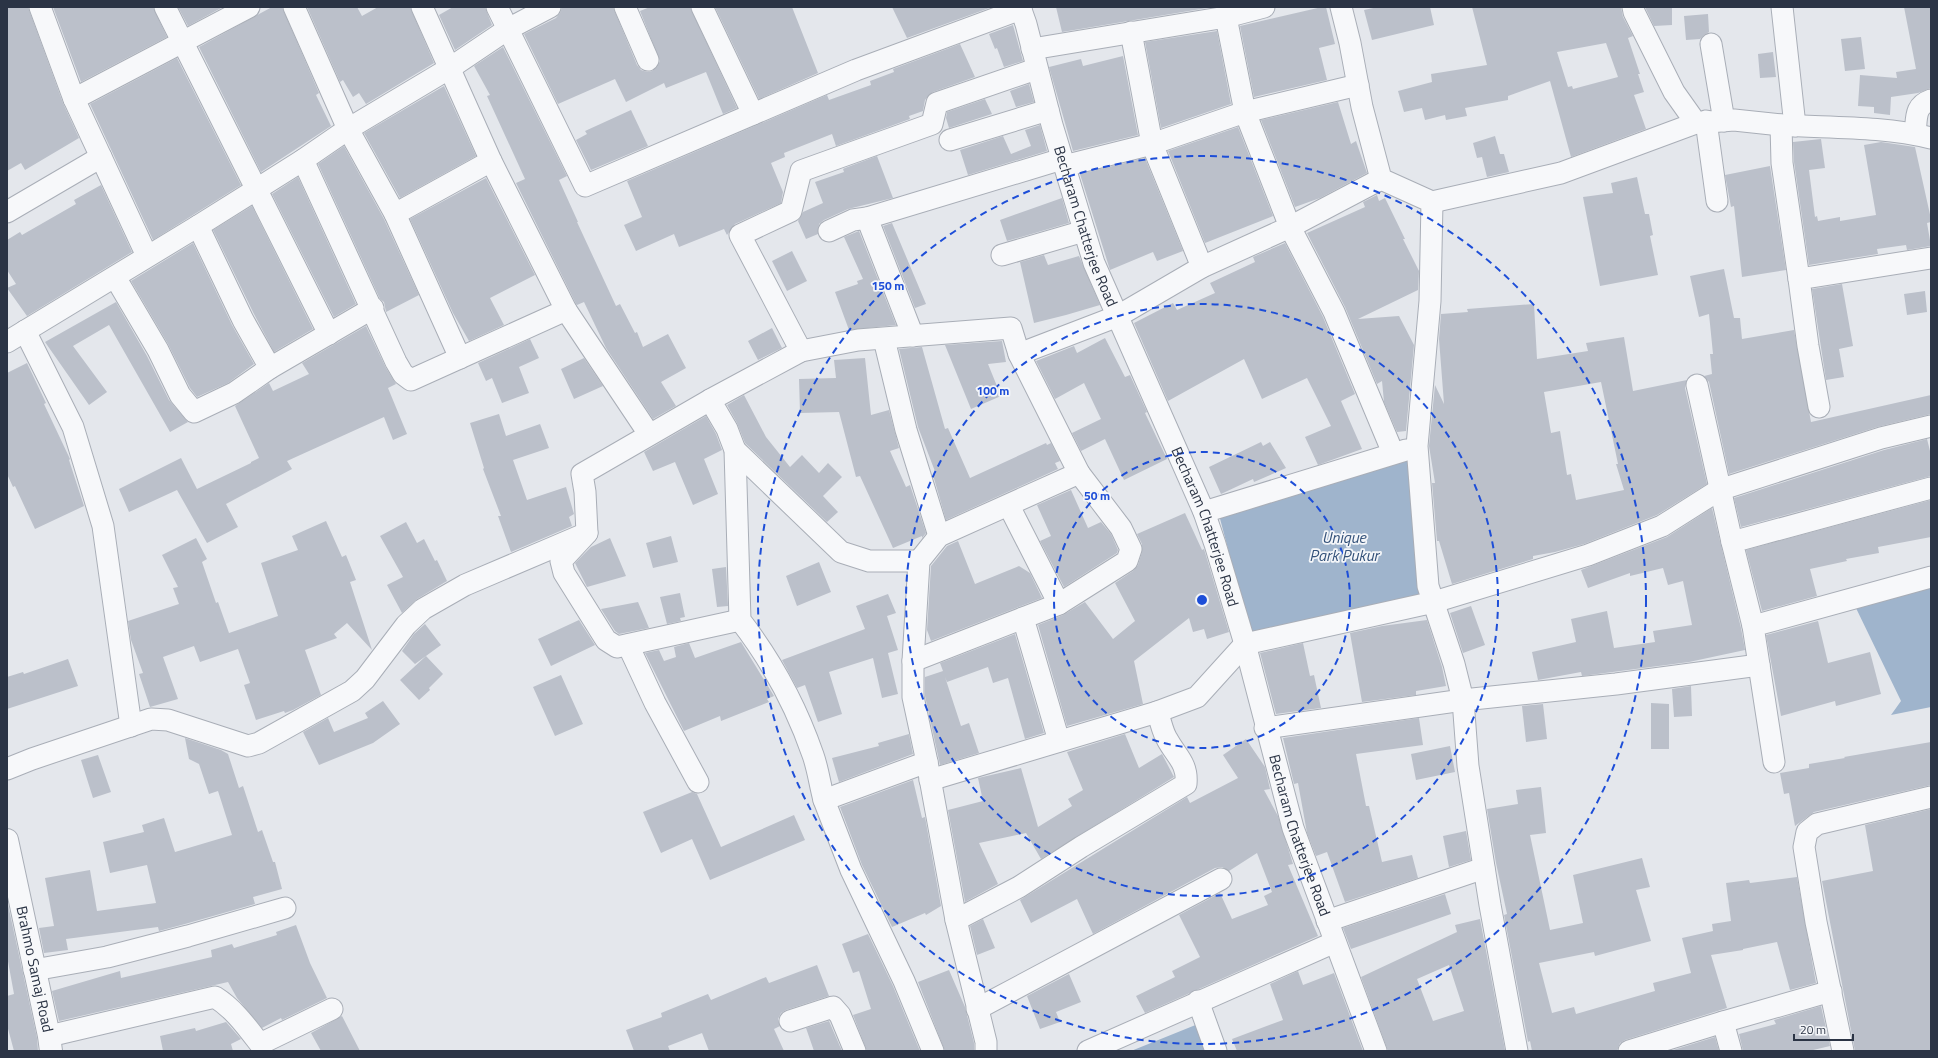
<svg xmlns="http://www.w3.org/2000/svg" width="1938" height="1058" font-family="'Titillium Web',sans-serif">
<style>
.water{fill:#9fb4cc}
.building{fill:#bbc0ca;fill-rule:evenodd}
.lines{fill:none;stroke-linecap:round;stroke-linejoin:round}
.minor-casing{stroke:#a9aeb7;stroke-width:23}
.tertiary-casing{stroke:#a9aeb7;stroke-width:24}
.minor{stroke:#f7f8fa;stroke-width:21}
.tertiary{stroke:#f7f8fa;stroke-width:22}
.ring{fill:none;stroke:#1d4ed8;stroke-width:2;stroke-dasharray:7 5}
.labels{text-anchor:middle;stroke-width:3.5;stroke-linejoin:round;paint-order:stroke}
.street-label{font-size:15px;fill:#2b3445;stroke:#f4f6f9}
.water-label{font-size:16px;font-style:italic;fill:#34527a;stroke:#f4f6f9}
.centre{fill:#1d4ed8;stroke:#f4f6f9;stroke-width:2}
.ring-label{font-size:12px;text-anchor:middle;font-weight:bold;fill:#1d4ed8;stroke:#f4f6f9;stroke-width:3.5;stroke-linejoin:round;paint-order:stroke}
</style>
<rect width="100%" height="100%" fill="#e4e7ec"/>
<path class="water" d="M1408 451 1424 601 1252 640 1218 511Z
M1931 584V707L1891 715 1901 701 1855 606Z
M1198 1024 1209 1051H1131Z"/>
<path class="building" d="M7 7H28L63 103 79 138 25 170 21 163 7 171Z
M53 7H153L167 37 81 82Z
M178 7H223L188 26Z
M272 7H282L319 93 316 95 331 126 261 172 199 47Z
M307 7H357L362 16 378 7H410L434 63 366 104 359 93 353 97 343 80 340 82Z
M453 7H485L492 25 455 50 439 15Z
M562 7H613L637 65 641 70 647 72 652 71 657 67 660 61 640 11 650 7H690L737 108 723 114 706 72 666 88 664 83 626 102 615 79 558 104 524 34 556 18 560 13Z
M715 7H792L818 73 759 99Z
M892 7H992L907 38Z
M1056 7H1213L1062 32Z
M1322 7H1326L1335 44 1319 48 1327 80 1254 97 1240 26Z
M1378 7H1430L1434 25 1372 40 1364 10Z
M1472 7H1621L1623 17 1633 36 1628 38 1640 74H1638L1644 92 1634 95 1646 129 1571 157 1550 81 1508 96V100L1465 108 1467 116 1446 120 1445 115 1425 120 1422 108 1404 112 1398 91 1432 82 1431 74 1487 65ZM1606 43 1618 77 1573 89 1572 86 1568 87 1557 52Z
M1645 7H1672V25L1654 26Z
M1904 7H1931V88L1918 93 1891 97 1890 115 1874 113V107L1858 106 1860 75 1897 78 1896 72 1916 69Z
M1708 14 1709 32 1704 35 1700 39 1686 40 1684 16Z
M1013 25 1023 61 1004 67 997 48 995 49 989 34Z
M1217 31 1231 104 1161 128 1145 42Z
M1861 37 1865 69 1845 71 1841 39Z
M960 44 975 77 933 92 925 100 923 111 909 116 910 119 836 146 832 134 784 153 785 157 771 163 783 192 781 203 735 224 727 235 724 229 679 247 674 234 636 251 624 225 642 217 627 181 827 95 829 100 871 85 870 81 894 72 893 69Z
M503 47 567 176 559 180 578 222H577L616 306 620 304 635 333 637 332 643 347 668 334 686 368 661 382 676 406 653 419 606 348 584 302 577 305 576 304 516 183 525 179 487 96 490 95 474 66Z
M1773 52 1776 77 1760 78 1758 54Z
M1123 56 1138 135 1073 151 1049 67 1081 59 1083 66Z
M177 58 241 185 153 240 90 104Z
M1029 84 1034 102 1016 107 1010 91Z
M444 86 476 156 400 198 364 133Z
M985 99 992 114 949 128 946 118 947 112Z
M1338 102 1351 144 1356 141 1367 173 1320 198 1295 207 1261 120Z
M631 110 648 146 591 170 576 140 587 134 585 131Z
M1040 125 1047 151 968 175 960 150 1003 136 1011 154 1031 146 1025 130Z
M1238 127 1273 216 1205 243 1168 151Z
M1495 136 1500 154H1504L1509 172 1487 177 1482 157 1477 158 1473 143Z
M1821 139 1825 168 1809 170 1815 217 1817 216 1818 221 1840 217V221L1876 215 1864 145 1881 142 1915 147 1931 219V222L1927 223 1931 246 1907 250 1906 245 1877 249 1878 254 1809 265 1794 162 1793 142Z
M344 146 384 219 419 295 386 312 384 302 380 299 318 164Z
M877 156 893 198 848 209 824 220 819 224 818 234 806 239 798 221 803 212 823 203 815 182 844 172 843 169 845 168Z
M1145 158 1183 251 1157 261 1153 252 1110 270 1080 174Z
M1770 166 1786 270 1742 277 1734 206 1731 207 1725 175Z
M298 177 356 304 334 317 272 194Z
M1637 177 1645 214H1649L1653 235 1650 236 1658 275 1600 286 1583 197 1613 193 1611 183Z
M486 178 535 275 490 298 504 325 469 341 453 313 410 219Z
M101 185 132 252 27 316 7 288 16 284 7 270V240L20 232 22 235 76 204 74 200Z
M1377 195 1379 201 1385 198 1405 239H1403L1419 271 1418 290 1358 319 1399 316 1414 345 1406 431 1397 432 1384 402 1382 381 1377 384 1345 307 1307 233 1365 207 1363 202Z
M1062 198 1069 223 1007 241 1000 220Z
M252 206 313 329 274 352 254 314 213 230Z
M892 223 926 304 915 308 883 226Z
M859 231 896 325 849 330 835 292 858 284 857 281 863 279 844 237Z
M193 243 232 325 254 364 228 383 197 397 190 388 168 344 131 281Z
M1285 243 1323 317 1355 394 1341 401 1362 449 1318 465 1305 437 1331 426 1307 378 1262 399 1244 359 1168 401 1134 323 1173 303 1177 310 1215 293 1210 283 1255 262 1253 257Z
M792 251 807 281 787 291 772 261Z
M1044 255 1048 265 1079 256 1100 305 1066 315 1034 323 1020 262Z
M1724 269 1734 318H1740L1742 339 1794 330 1811 422 1931 395V414L1877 427 1729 474 1709 382 1704 376 1712 374 1710 354H1713L1709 314 1699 317 1690 276Z
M1842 284 1853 346 1839 349 1844 377 1826 380 1812 289Z
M1925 291 1927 312 1907 315 1904 294Z
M116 302 147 356 169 400 188 422 170 432 109 325 73 346 107 392 89 405 45 342Z
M1534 304 1537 359 1588 351 1586 343 1624 337 1633 391 1687 380 1685 388 1707 484 1657 515 1584 544 1555 552 1533 556V559L1452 584 1439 541H1437L1432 483H1435L1429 446 1435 385 1444 404 1439 339 1441 314 1468 312 1467 309ZM1601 382 1618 464H1616L1624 490 1576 500 1571 474 1567 475 1560 431 1551 433 1544 392Z
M366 326 386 368 396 384 388 388 407 434 393 440 384 417 287 461 292 469 226 504 238 527 207 543 177 490 129 512 119 489 181 458 197 489 251 463V462L259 458 235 406 269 383 273 391 309 374 302 363Z
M772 328 782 348 758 360 748 341Z
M1105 338 1125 377 1130 375 1147 412 1145 413 1167 459 1124 480 1105 439 1081 451 1072 433 1101 419 1084 383 1055 399 1036 361 1074 346 1077 353Z
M530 339 539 358 519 367 529 393 502 403 492 378 486 381 478 363Z
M1002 341 1006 362 988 364 1001 396 971 409 945 345Z
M922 347 945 429 948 428 970 478 1046 443 1047 445 1051 443 1060 461 1055 463 1058 469 946 520 933 475 936 474 918 427 899 349Z
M584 358 603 386 574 399 561 369Z
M865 358 871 415 889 410 899 448 890 451 906 487 910 485 926 533 922 538V536L893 548 860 476 856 477 839 412 800 413 799 379 836 378 834 360Z
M27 363 46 403 44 404 70 459 69 460 84 506 35 529 15 486 13 487 7 474V373Z
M744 395 766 437 790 467 802 455 819 473 828 463 842 477 823 496 838 512 827 522 745 443 737 423 727 405Z
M499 414 506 436 540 424 549 448 513 460 527 500 566 487 574 514 569 517 572 526 511 552 498 516H501L483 469 484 468 470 423Z
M706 416 716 434 722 450 704 459 718 494 693 505 675 462 653 471 644 452Z
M1927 439 1931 455V476L1741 527 1734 498 1884 450Z
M1261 442 1263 446 1270 442 1286 468 1254 482 1253 479 1221 494 1209 467Z
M1071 490 1088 528 1101 522 1111 534 1118 550 1117 553 1064 587 1040 541 1051 536 1037 505Z
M1931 500V537L1878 547 1879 553 1846 559 1847 561 1810 569 1817 596 1762 611 1746 550Z
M1712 508 1741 628 1745 650 1689 662 1582 676 1581 672 1538 680 1532 652 1576 642 1571 619 1607 611 1614 648 1655 642 1653 631 1692 625 1683 581 1668 585 1663 568 1630 576V573L1588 588 1581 570 1667 537Z
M1185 513 1202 550 1204 549 1229 632 1207 639 1204 629 1193 632 1189 618 1134 661 1143 704 1067 726 1038 625 1063 615 1085 602 1113 639 1135 621 1115 583 1133 571 1138 565 1142 552V544L1137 534Z
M326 521 342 557 346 555 356 580 350 582 372 650 347 623 334 634 337 638 305 650 321 695 293 710 285 713 284 711 256 720 244 685 250 683 238 649 200 662 194 646 163 657 178 699 150 707 139 674 143 673 131 640 128 621 179 604 173 588 178 587 162 555 196 538 207 559 202 562 216 603 218 602 229 633 278 616 261 563 298 550 292 536Z
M406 522 417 543 424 539 435 561 437 560 447 581 417 599 402 613 387 585 403 577 380 536Z
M671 536 678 562 653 568 646 543Z
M610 538 626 576 587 587 575 563 591 547Z
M958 541 975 584 1019 566 1030 573 1042 598 931 641 927 630 931 566 947 546Z
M819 562 831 592 797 606 786 576Z
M726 567 728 606 717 607 712 569Z
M680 593 685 617 680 618 681 621 667 624 660 597Z
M888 594 896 613 887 616 898 650 888 653 898 694 882 698 873 658 829 672 842 714 818 722 805 685 797 688 782 660 865 629 856 606Z
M638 602 649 628 619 634 615 631 601 609Z
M1471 606 1485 645 1463 653 1450 613Z
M579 620 595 645 551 666 538 639Z
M1427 620 1442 667 1446 686 1416 691V695L1362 702 1350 633 1382 626Z
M1818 621 1828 663 1870 652 1881 694 1836 706 1835 701 1781 716 1766 635Z
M425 624 441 645 415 664 402 651 414 634Z
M1015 634 1044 733 1025 739 1008 678 993 683 988 667 947 682 945 677 961 726 969 723 979 753 940 765 925 696V677L943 671 940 663Z
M741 642 774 696 767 699 769 702 721 721 720 716 684 731 645 653 659 650 664 661 676 657 674 647 689 643 695 658Z
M1303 643 1310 676 1314 675 1321 708 1276 714 1260 653Z
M426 656 443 674 429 688 430 690 419 700 400 680Z
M68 659 78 686 7 709V677L23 672 24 674Z
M561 675 583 724 555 736 533 687Z
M1691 686 1692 716 1674 717 1672 689Z
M383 701 400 724 373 743 319 765 303 732 328 718 334 732 368 718 365 713Z
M1651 703 1669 704V749H1651Z
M1543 704 1547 739 1526 742 1522 706Z
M1419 718 1423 745 1356 754 1366 806H1369L1382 862 1412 855 1418 878 1345 902 1327 852 1316 856 1307 833 1298 783 1294 784 1283 738Z
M909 734 913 754 839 782 832 758 879 746 878 743Z
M1125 734 1139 768 1162 754 1174 777 1041 859 1026 833 979 843 998 884 965 902 948 810 983 801 978 778 1021 768 1038 827 1072 806 1068 799 1083 790 1067 752Z
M185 738 221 750 228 754 239 788 243 786 258 832 262 830 273 862H275L282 889 253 897 255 904 185 924 159 931 158 927 66 939 68 950 44 953 39 928 54 926 45 878 90 870 97 911 156 903 147 865 110 873 103 842 144 832 142 825 164 818 175 852 232 835 218 791 209 794 199 764 189 759Z
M1246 739 1265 767 1270 789 1264 790 1278 816 1293 864 1288 865 1318 936 1145 1013 1136 996 1175 977 1172 971 1200 957 1179 915 1220 893 1232 919 1268 905 1264 896 1272 892 1257 853 1229 871 1222 867 1215 868 1093 934 1077 899 1031 923 1020 900 1187 797 1190 803 1238 778 1223 755Z
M1931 742V785L1814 812 1795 826 1789 793 1784 794 1780 773 1809 768V764L1845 758 1844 757Z
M1450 746 1455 772 1416 780 1411 754Z
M98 755 111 792 93 798 81 760Z
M913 780 922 818 925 817 941 906 926 915 925 913 892 927 862 865 840 807Z
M1541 787 1546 833 1530 835 1550 930 1583 923 1573 875 1642 858 1650 887 1636 890 1651 941 1595 956 1594 952 1539 963 1552 1013 1574 1007 1576 1014 1655 991 1653 983 1691 973 1682 938 1713 931 1712 924 1731 921 1726 883 1749 880 1750 883 1797 877 1816 983 1790 990 1777 942 1743 949V950L1711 955 1727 1008 1625 1040 1620 1043 1617 1051H1532L1530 1041 1528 1042 1504 915 1507 914 1496 863 1487 809 1518 804 1516 790Z
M692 792 697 794 721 847 794 815 805 840 710 880 692 839 661 853 643 812Z
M1931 809V1051H1855L1822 881 1873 871 1865 825Z
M1466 831 1471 860 1449 867 1443 836Z
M1445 894 1451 914 1351 949 1343 928Z
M7 900 37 1038 38 1051H14L7 1025V996L14 994 7 956Z
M983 919 995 948 977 955 970 926Z
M1480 919 1505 1050 1388 1051 1361 977 1457 932 1455 925ZM1449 965 1464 1011 1433 1021 1417 979Z
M296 925 310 963 327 998 282 1020 281 1018 262 1028 237 998 228 982 59 1021 52 991 120 971 121 978 212 957 211 950 232 944 234 948 277 935 276 932Z
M868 934 893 986 920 1051H867L853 1015 871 1009 859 971 853 973 842 944Z
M817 965 829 996 786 1010 781 1013 778 1019 780 1026 774 1029 784 1051H709L702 1033 668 1046 670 1051H634L626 1030 662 1017 661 1013 708 994 711 1000 766 977 769 983Z
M949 970 965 1007 974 1043V1051H945L918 982Z
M1298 971 1303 985 1334 973 1363 1051H1237L1232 1039 1283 1020 1270 984Z
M1069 974 1081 1002 1056 1012 1060 1022 1040 1029 1027 996Z
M1821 1006 1830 1046 1809 1051H1743L1739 1034 1776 1024 1774 1020Z
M342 1016 360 1051H321L311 1033Z
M829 1021 842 1051H814L806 1028Z
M226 1022 241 1039 231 1044 233 1051H163L160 1036 195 1028 196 1031Z
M1715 1037 1719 1051H1670Z"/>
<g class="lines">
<g class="minor-casing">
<g id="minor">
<path d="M40 7 74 99 147 256"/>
<path d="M165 7 329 334"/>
<path d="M294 7 348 129 395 214 460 358"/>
<path d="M497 7 585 186 856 70 1021 9"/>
<path d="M625 7 648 60"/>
<path d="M702 7 753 114"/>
<path id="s1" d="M1020 7 1026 24 1052 125 1094 263 1204 512 1215 544 1245 644 1293 828 1376 1051"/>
<path d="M1341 7 1350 43 1362 107 1381 179 1432 202 1430 301 1417 446 1428 586 1454 664 1463 700 1468 766 1490 905 1517 1051"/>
<path d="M1633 7 1634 12 1674 92 1696 123"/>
<path d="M1782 7 1795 126"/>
<path d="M1226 17 1264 7"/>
<path d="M1131 32 1152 144 1202 267"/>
<path d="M1711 44 1724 121"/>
<path d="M74 99 249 7"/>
<path d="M1706 121 1717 201"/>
<path d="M1915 134C1917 118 1914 106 1931 100"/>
<path d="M950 140 1048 110"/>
<path d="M303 160 396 362 403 374 411 380 566 310 491 161 422 7"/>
<path d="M1064 166 1152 144 1245 112 1358 85"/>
<path d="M1381 179 1290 227 1334 312 1393 453"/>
<path d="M1432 202 1561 173 1696 123 1734 120 1781 125"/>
<path d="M7 212 101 157"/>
<path d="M395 214 491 161"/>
<path d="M867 218 913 336"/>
<path d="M829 231 853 220 867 218 1062 159"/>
<path d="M1002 255 1084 231"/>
<path d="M115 277 158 350 180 395 194 412 234 393 270 368 243 320 198 226"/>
<path d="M1799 279 1782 163 1781 125C1831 128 1883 126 1931 138"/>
<path d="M566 310 649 434"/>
<path d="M25 331 73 427 103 526 131 726"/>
<path d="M884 339 906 430 939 536"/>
<path d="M7 342 198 226 303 160 348 129 450 68 508 29 550 7"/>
<path d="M801 351 740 235 791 211 801 171 932 124 937 103 1036 69"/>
<path d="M270 368 373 308"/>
<path d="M1697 385 1732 542"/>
<path d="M710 400 582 474 585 492 587 533 561 561 564 573 606 640 617 647 740 620"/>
<path d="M1819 407 1808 346 1799 279 1931 258"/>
<path d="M735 450 841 552 869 561H919"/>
<path d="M1009 506 1059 604 1023 618 1059 741"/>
<path d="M1204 512 1406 450"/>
<path d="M1059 604 1127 561 1131 549 1121 528 1079 473"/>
<path d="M1753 626 1732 542 1931 488"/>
<path d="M628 645 655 703 698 782"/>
<path d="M913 661 1023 618"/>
<path d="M1265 728 1463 700 1616 684 1759 665"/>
<path d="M927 762 824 800 851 870 904 981 933 1051"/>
<path d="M1774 762 1753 626 1931 577"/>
<path d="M7 769 32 759 151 719 168 720 248 746 259 743 352 691 365 679 406 625 423 609 465 585 587 533"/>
<path d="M930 780 1157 712 1197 697 1245 644 1434 602 1588 555 1662 526 1719 490 1881 438 1931 426"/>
<path d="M824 800C820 785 818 769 813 755 796 706 771 660 740 620L735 450 727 429 710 400 801 351 858 340 1011 328 1019 354"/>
<path d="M956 920 1019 887 1081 847 1186 784C1188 763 1176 756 1167 739 1162 731 1161 721 1157 712"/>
<path d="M1327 921 1484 868"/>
<path d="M34 970 107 957 188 936 285 908"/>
<path d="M1198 1001 1216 1051"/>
<path d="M977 1009 1221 879"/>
<path d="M790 1021 833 1007 840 1015 855 1051"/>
<path d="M1723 1022 1831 991"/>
<path d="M49 1036 215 997C234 1009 246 1026 260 1044L332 1009"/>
<path d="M986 1051V1042L956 920 927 762 913 697V661L919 561 939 536 1079 473 1019 354 1118 316 1202 267 1290 227 1245 112 1226 17 1032 49"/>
<path d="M1088 1051 1335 942"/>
<path d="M1629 1051 1723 1022 1731 1051"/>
<path d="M1843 1051 1816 922 1804 847 1807 832 1817 824 1931 797"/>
</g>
</g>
<g class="tertiary-casing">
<g id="tertiary">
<path id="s2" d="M7 840 49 1036 51 1051"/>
</g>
</g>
<use href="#minor" class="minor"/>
<use href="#tertiary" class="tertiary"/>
</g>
<g class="ring">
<circle cx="1202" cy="600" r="148"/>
<circle cx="1202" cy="600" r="296"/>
<circle cx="1202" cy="600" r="444"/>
</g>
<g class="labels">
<g class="street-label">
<text dy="5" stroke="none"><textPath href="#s1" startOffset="229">Becharam Chatterjee Road</textPath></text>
<text dy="5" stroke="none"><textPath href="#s1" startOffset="553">Becharam Chatterjee Road</textPath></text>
<text dy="5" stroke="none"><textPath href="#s1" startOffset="876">Becharam Chatterjee Road</textPath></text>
<text dy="5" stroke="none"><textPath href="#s2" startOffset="132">Brahmo Samaj Road</textPath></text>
</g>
<g class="water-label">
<text x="1344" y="543">Unique<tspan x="1344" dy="18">Park Pukur</tspan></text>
</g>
</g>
<circle cx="1202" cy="600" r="6" class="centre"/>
<g class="ring-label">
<text x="888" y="290">150 m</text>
<text x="993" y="395">100 m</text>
<text x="1097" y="500">50 m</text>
</g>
<rect width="1938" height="1058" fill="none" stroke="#2b3445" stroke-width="16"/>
<path d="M1794 1034v6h59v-6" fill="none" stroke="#2b3445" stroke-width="2"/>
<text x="1800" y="1034" font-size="12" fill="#2b3445" stroke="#f4f6f9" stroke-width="3" paint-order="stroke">20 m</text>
</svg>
